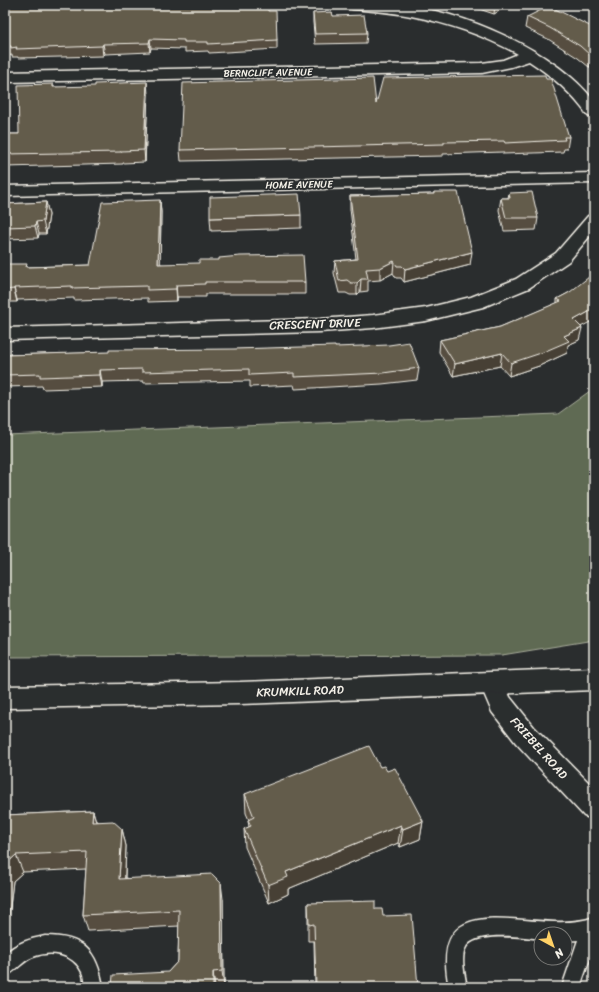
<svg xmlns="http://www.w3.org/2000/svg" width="599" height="992" font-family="Sriracha,sans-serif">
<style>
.green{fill:#5f6b52;stroke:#aaae9d}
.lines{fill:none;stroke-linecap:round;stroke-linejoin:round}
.lane-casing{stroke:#f4f1e8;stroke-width:3}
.street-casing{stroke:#f4f1e8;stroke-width:3}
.secondary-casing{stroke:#f4f1e8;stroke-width:3}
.lane{fill:#2a2d2e;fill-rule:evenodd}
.street{fill:#2a2d2e;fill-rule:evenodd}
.secondary{fill:#2a2d2e;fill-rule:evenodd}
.wall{fill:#564e41;stroke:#f4f1e8}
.shaded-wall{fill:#464035;stroke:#f4f1e8}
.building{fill:#645b4c;stroke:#f4f1e8}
.labels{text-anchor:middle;stroke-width:3.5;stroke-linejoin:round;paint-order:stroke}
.far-street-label{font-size:10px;fill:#f4f1e8;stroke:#2a2d2e}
.street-label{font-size:12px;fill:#f4f1e8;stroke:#2a2d2e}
</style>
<rect width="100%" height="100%" fill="#2a2d2e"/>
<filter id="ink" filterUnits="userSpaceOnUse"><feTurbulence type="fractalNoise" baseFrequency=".025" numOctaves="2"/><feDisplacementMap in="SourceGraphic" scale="8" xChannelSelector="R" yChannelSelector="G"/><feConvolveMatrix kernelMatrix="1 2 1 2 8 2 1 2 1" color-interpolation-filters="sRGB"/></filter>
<g filter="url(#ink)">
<path class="green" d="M594 388V640L502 655 5 657V435L558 414Z"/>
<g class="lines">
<g class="lane-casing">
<path id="lane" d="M594 917V947L580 987H562L578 940 565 941V934H541V939C524 937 476 930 466 947 460 957 465 976 467 987H449C426 876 540 939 594 917Z
M45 936C83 936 97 950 103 987H85C84 982 84 976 82 972 73 953 50 950 33 957 22 961 16 972 5 976V954C16 943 30 939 45 936Z"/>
</g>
<g class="street-casing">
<path id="street" d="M346 5C363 5 381 4 398 5 460 9 556 51 594 101V118L588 116C572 93 552 76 529 61L511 67 482 73 5 82V72L482 63 503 60 518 54C485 36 448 23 411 16 392 12 372 11 353 9L348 8Z
M594 173V183L5 196V186Z
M594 215V231L569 261 529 288 483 307 426 321 373 328 320 332 5 340V328L320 319 373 315 426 308 471 297 516 279 556 253 588 216Z
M492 673 501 676 510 697 534 727 594 788V819L584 816 516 743 492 712 480 684 483 676Z"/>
</g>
<g class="secondary-casing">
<path id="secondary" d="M594 668V690L240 704 5 708V686L240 682Z"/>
</g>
<use href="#lane" class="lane"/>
<use href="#street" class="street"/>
<use href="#secondary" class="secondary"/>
</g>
<path class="wall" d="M5 5 171 6 268 11 277 40V49L209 53 208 51 185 52V49L151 48 150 52 105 54 103 56 18 58V57H12V55L5 56Z
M470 5H508L494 14 470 6Z
M313 13 333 16 367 33 366 43 315 44 313 22Z
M527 17 594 28V68L593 66 589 67 578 58 548 39 525 28Z
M546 79 569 137 567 149H564L563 152 503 154V152L443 154V156L181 161 180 150 376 104Z
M53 84V87L148 94 145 162 123 163V164L5 167V134H19Z
M434 192 470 265 404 282 401 278H396L393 273 380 280 368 281V291L360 292 357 295H350L346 293H339L334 273 335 261 356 259 350 209V196L434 194Z
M509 193 538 218 536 230 504 231 499 210 501 198H508Z
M160 200 161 212 160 264 305 282V294H206V297H177V301L148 302V298L74 300V298L17 300V302H5V264L27 267 90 265Z
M46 202 49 215 46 234H39L38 238 5 239V204Z
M301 215V228L211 231 210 218Z
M570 292 581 327 579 340 568 345 567 353 539 366 509 376 500 366 453 376 439 352 440 340 500 327 557 303V299Z
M335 347 419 368 417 380 382 384 295 389 294 385 250 387V381L144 383 143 381 102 382V387L43 389 42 386 5 387V388V355Z
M380 767 387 771 423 821 420 839 400 847 398 843 288 889V894L269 903 245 847 244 829 249 827 248 820H249L246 813 245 794Z
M93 811 96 821 122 829 126 846 125 878 223 899 224 986 215 987 168 972 178 961 179 926 88 931 83 915 86 869 23 872 13 881 7 932H5V815Z
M308 903 375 909 383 916 418 987H315L314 941H308Z"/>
<path class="shaded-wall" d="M495 5H508L494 14Z
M150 39 151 48 150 52 149 43Z
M103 44 105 54 103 56 102 46Z
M594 55V59L593 66 589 67 591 56Z
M147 82 148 94 145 162 144 150Z
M160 200 161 212 160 276 158 264Z
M46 202 49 215 46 234 43 221Z
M36 222 39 234 38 238 35 226Z
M472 252 470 265 404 282 405 269Z
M394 261 393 273 380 280V268Z
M361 279 360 292 357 295V283Z
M176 285 177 297V301L176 289Z
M14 288 17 300V302L14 289Z
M594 309V320L571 332 574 320Z
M582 328 579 340 568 345 567 353 539 366 509 376 511 363 564 336Z
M502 353 500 366 453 376 455 364Z
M100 370 102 382V387L100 375Z
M93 811 98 829 92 822Z
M423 821 420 839 400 847 403 829Z
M401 825 398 843 288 889V894L269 903 268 885 286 872Z
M122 829 126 846 124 895 119 879Z
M16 855 23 872 13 881 7 932 5 928V870L6 864Z
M221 883 223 899 224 986 222 971Z
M213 972 215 987H213Z"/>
<path class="building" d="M5 5H171V6L211 5H268V11H276L277 40 208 44V42H184V40L150 39 149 43 103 44 102 46 16 49 17 47 11 48V46H5Z
M549 6 594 28V55L591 56 580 46 550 28 527 17Z
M332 12 333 16 364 15 367 33 315 34 313 13Z
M545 75 546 79H551L569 137H564L565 140 505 143 504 141 444 142V144L180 150 183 83 373 78 376 104 383 78Z
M147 82 144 150 121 151V152L5 154V134H19L18 85 53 84V87L95 86V84Z
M434 192H458L472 252 405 269 402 266H397L394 261 380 268 366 269 368 279H361L357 283H351L347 280 339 281 335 261 358 259 350 196 434 194Z
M532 192 538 218H506L501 198H510L509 193Z
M299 194 301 215 210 218V197Z
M160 200 158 264 199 263V260H219V258L240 256 303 255 305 282H205V284L176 285V289L147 290V286L72 288V286L14 288V289L5 290V264H27L26 267H28L90 265 102 202Z
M46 202 43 221 36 222 35 226 5 227V204Z
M594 273V309L574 320 582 328 564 336 569 341 541 353 511 363 502 353 455 364 440 340 500 327 561 301 557 299 570 292Z
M409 342 419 368 383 373 294 377V373L249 375V369L142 372V369L100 370V375L40 377V374L5 375V355L109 352V350L234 349 335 346V347L389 345Z
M369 746 380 767 384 766 387 771 395 768 423 821 403 829 401 825 286 872 288 877 268 885 244 829 251 826 248 820 254 817 245 794Z
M93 811 92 822 113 821 122 829 119 879 212 874 221 883 222 971 213 972V987H112L113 975 168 972 178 961 179 910 83 915 87 852 16 855 6 864 5 870V815Z
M375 901V909H382L383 916 412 915 418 987H316L314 924 309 925 308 903Z"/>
</g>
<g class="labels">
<g class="far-street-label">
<text transform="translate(268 72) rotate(-1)" y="4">BERNCLIFF AVENUE</text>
<text transform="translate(299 184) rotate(-1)" y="4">HOME AVENUE</text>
</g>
<g class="street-label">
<text transform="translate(315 324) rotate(-2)" y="4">CRESCENT DRIVE</text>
<text transform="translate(300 691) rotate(-2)" y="4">KRUMKILL ROAD</text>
<text transform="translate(539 748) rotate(48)" y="4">FRIEBEL ROAD</text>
</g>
</g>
<rect width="599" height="992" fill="none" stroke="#2a2d2e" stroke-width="20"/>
<rect x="10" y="10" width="579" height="972" fill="none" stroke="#f4f1e8" stroke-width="1.5" filter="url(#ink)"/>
<g transform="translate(553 946) rotate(140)"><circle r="19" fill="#2a2d2e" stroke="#7b7b78"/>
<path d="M0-3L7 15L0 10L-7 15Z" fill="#ffd166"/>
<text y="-6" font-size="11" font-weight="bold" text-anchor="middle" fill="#f4f1e8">N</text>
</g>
</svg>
